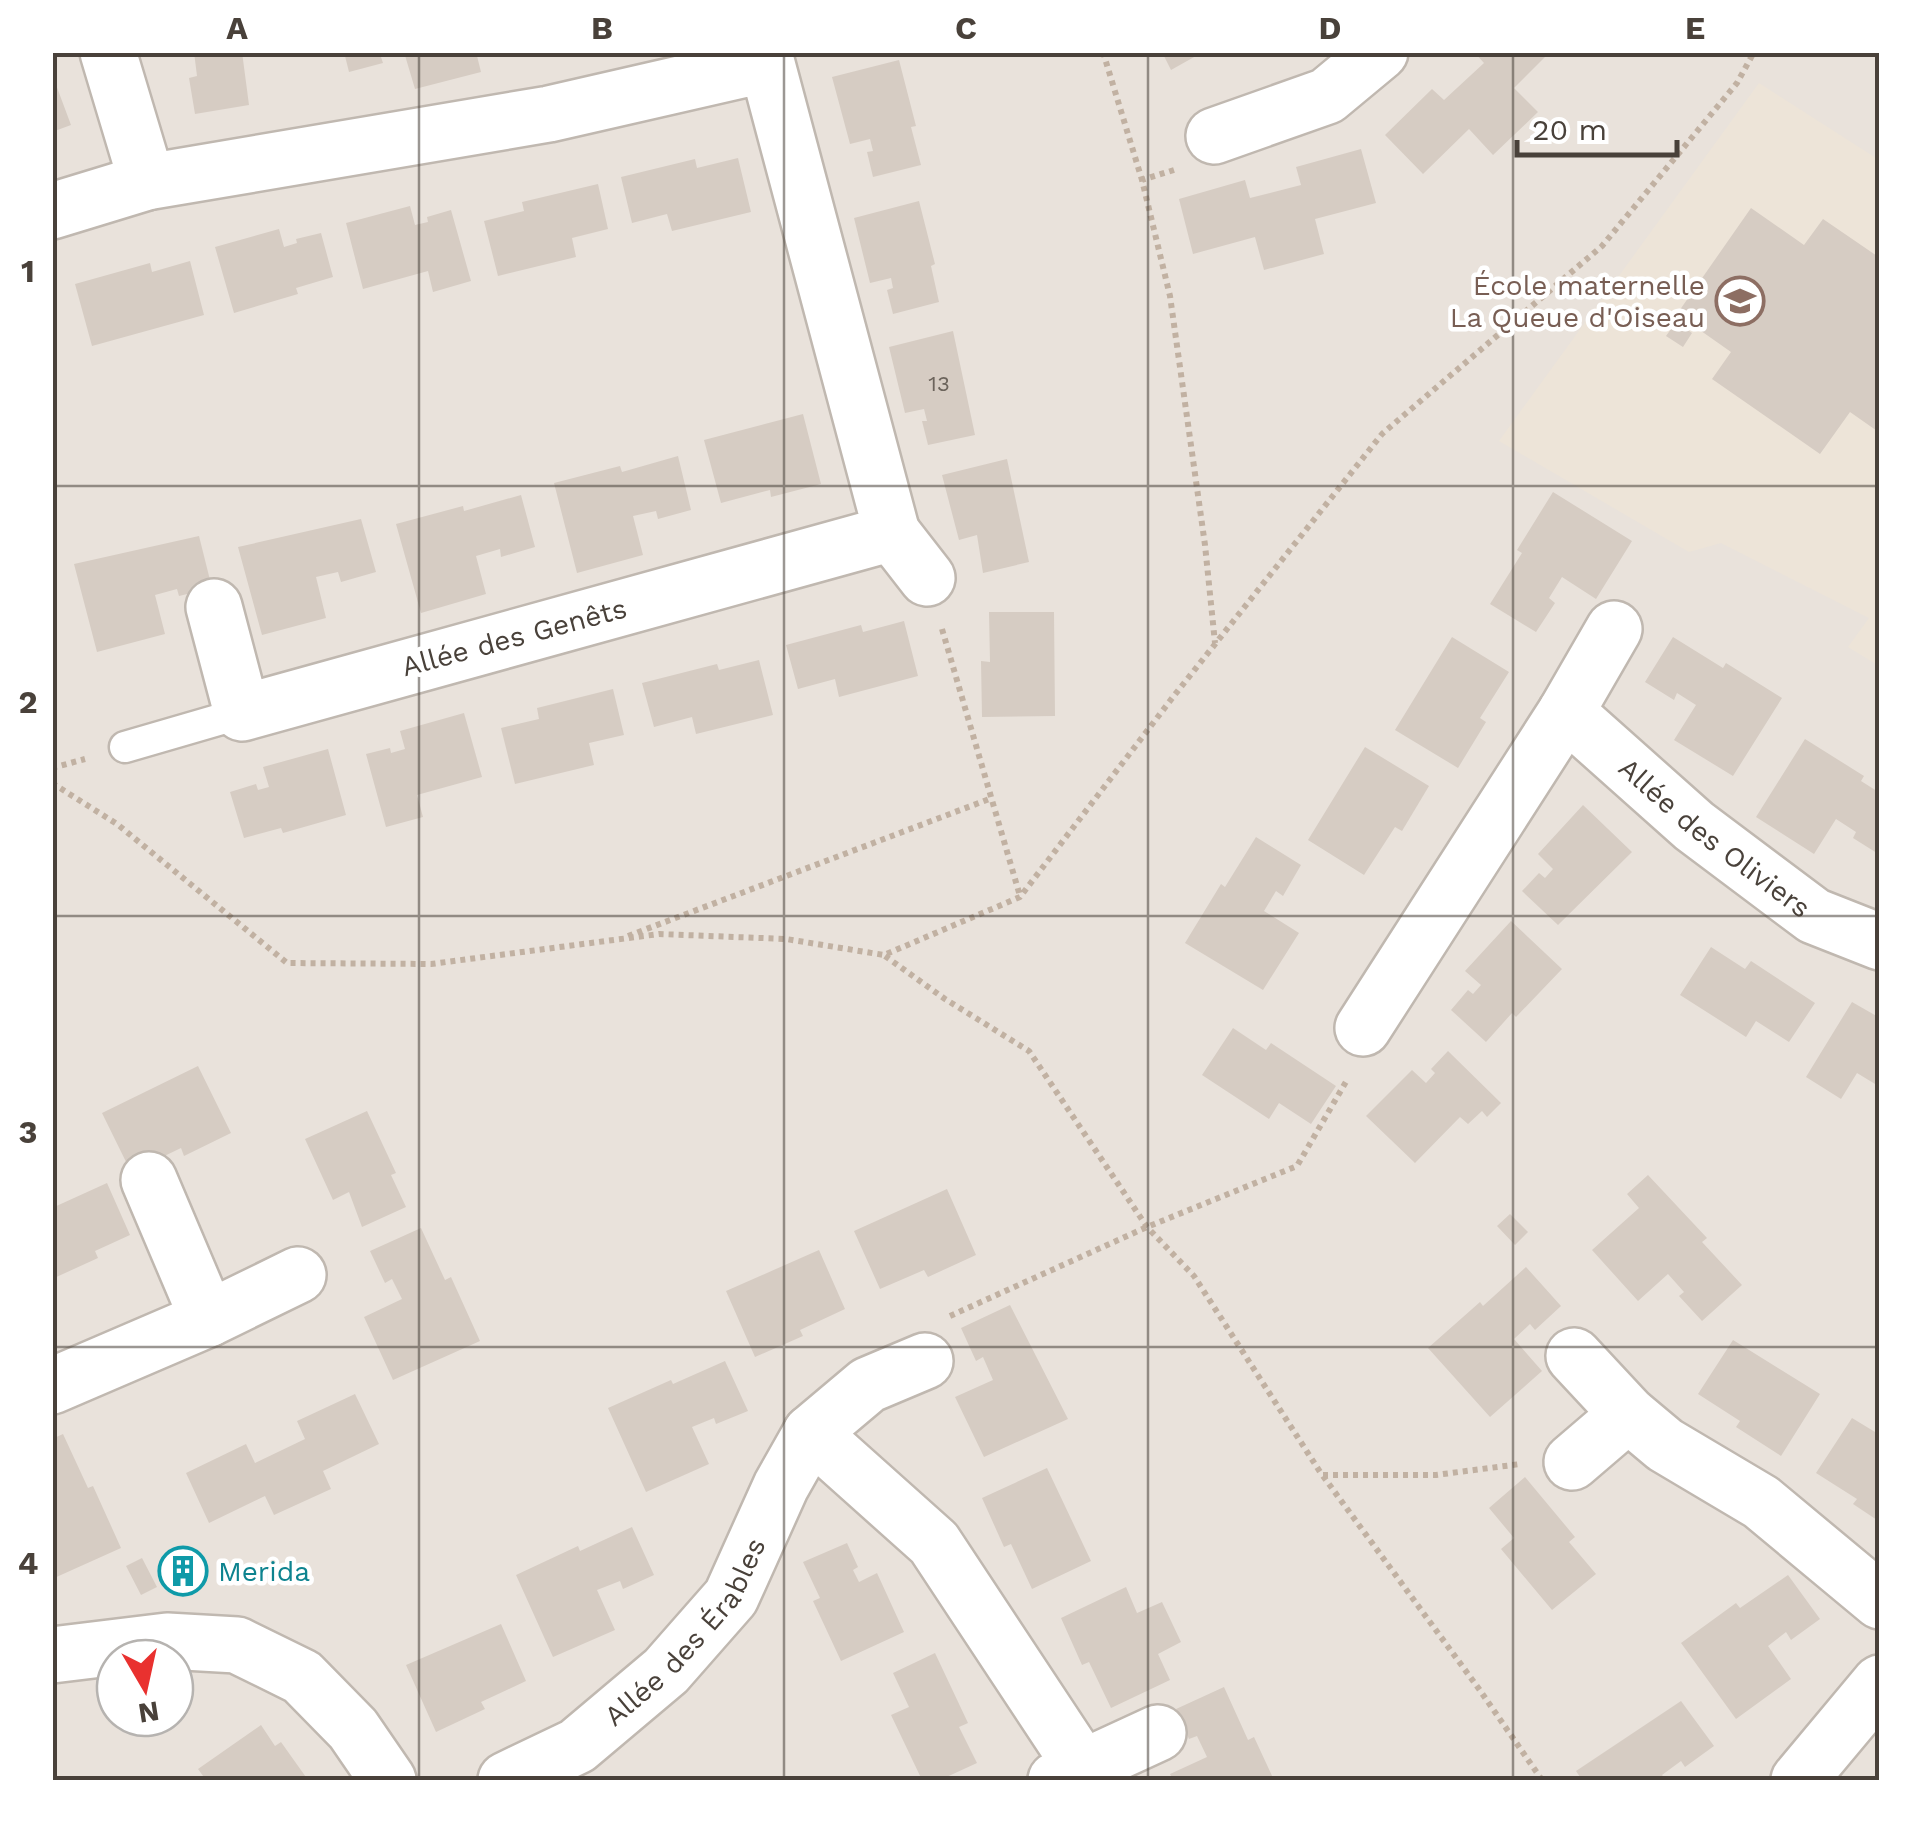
<svg xmlns="http://www.w3.org/2000/svg" width="1932" height="1833" font-family="'Work Sans',sans-serif">
<style>
.residential{fill:#e9e2db;fill-rule:evenodd}
.education{fill:#ede4d8}
.building{fill:#d6ccc3}
.lines{fill:none;stroke-linecap:round;stroke-linejoin:round}
.service-casing{stroke:#c0b8b0;stroke-width:35}
.minor-casing{stroke:#c0b8b0;stroke-width:60}
.path{stroke:#c1b1a2;stroke-width:6;stroke-dasharray:5 5;stroke-linecap:butt}
.service{stroke:#fff;stroke-width:30}
.minor{stroke:#fff;stroke-width:55}
.grid{fill:none;stroke:#49413a;stroke-width:2.5;stroke-opacity:0.55}
.labels{text-anchor:middle;stroke-width:9;stroke-linejoin:round;paint-order:stroke}
.number-label{font-size:22px;fill:#6c645c}
.education-label{font-size:28px;fill:#785e54;stroke:#fff;text-anchor:end}
.street-label{font-size:28px;fill:#49413a;stroke:#fff}
.culture-label{font-size:28px;fill:#0d838f;stroke:#fff;text-anchor:start}
.neatline{fill:none;stroke:#49413a;stroke-width:4}
.grid-label{font-size:32px;text-anchor:middle;font-weight:bold;fill:#49413a}
</style>
<rect width="100%" height="100%" fill="#f5f1ed"/>
<path class="residential" d="M52 53H1879V1780H53ZM115 1658H175V1718H115Z"/>
<path class="education" d="M1759 83 1879 160V666L1848 647 1869 618 1721 543 1689 552 1499 441Z"/>
<path class="building" d="M194 52H242L249 105 195 114 189 78 197 76Z
M344 52H394V54L381 57 383 63 349 72Z
M404 52H476L481 72 415 89Z
M1162 52H1203L1171 70Z
M1474 52H1550L1514 88 1538 112 1493 155 1469 129 1423 174 1385 135 1432 89 1444 100 1484 63Z
M899 60 916 126 911 127 921 165 873 177 867 152 873 151 870 139 850 144 832 77Z
M52 74 71 125 52 132Z
M1361 149 1376 203 1315 219 1324 254 1264 270 1255 237 1193 254 1179 199 1245 180 1250 198 1301 185 1296 167Z
M738 158 751 212 672 231 667 214 632 223 621 177 695 159 697 168Z
M598 184 608 229 572 238 576 257 498 276 484 221 524 211 522 202Z
M919 201 935 264 931 266 939 302 893 314 887 290 893 288 891 278 870 283 854 218Z
M410 206 415 225 428 222 427 217 451 210 471 281 433 292 428 271 363 289 346 223Z
M1751 208 1804 245 1823 219 1880 258V433L1850 412 1820 454 1712 379 1731 352 1677 314Z
M279 229 284 247 297 243 296 239 321 233 333 277 296 288 298 294 234 313 215 247Z
M190 261 204 315 92 346 75 284 150 263 152 272Z
M1676 322 1692 333 1683 347 1666 336Z
M953 331 975 435 928 445 922 421H927L924 409 905 413 889 347Z
M803 414 821 484 771 497 770 490 721 503 704 440Z
M678 456 691 510 658 519 656 511 633 516 643 555 577 573 554 483 620 466 622 472Z
M1007 459 1029 562 983 573 977 535 959 540 942 475Z
M1553 492 1632 541 1596 599 1562 577 1549 598 1555 603 1536 632 1490 604 1522 553 1517 550Z
M521 495 535 547 501 557 500 549 476 556 486 594 421 613 396 524 463 506 464 511Z
M361 519 376 572 341 582 338 572 316 577 326 618 262 635 238 547Z
M199 536 212 588 179 596 177 589 155 595 165 634 97 652 74 564Z
M989 612H1054L1055 716 982 717 981 661 990 662Z
M904 621 918 676 839 697 835 679 798 689 786 645 861 625 863 632Z
M1452 637 1509 672 1480 718 1486 722 1458 768 1395 730Z
M1673 637 1723 668 1726 663 1782 698 1733 776 1674 740 1696 705 1677 693 1674 700 1645 682Z
M759 660 773 715 696 734 692 717 654 727 642 683 717 664 719 670Z
M613 689 624 735 589 743 594 765 515 784 501 728 539 719 537 708Z
M464 713 482 777 417 795 423 817 386 827 366 754 390 748 391 753 405 749 400 731Z
M1805 739 1864 776 1861 781 1880 793V855L1853 838 1856 832 1836 819 1814 854 1756 817Z
M1365 747 1429 786 1402 831 1395 827 1364 875 1308 840Z
M328 749 346 815 283 833 281 828 244 838 230 792 256 784 258 790 269 787 263 767Z
M1583 805 1632 852 1558 925 1522 891 1539 873 1545 878 1553 869 1538 854Z
M1256 837 1301 865 1283 896 1276 891 1264 911 1299 933 1263 990 1185 943 1221 884 1225 887Z
M1511 921 1562 969 1516 1017 1512 1013 1486 1042 1451 1010 1468 990 1473 994 1481 985 1465 971Z
M1711 947 1745 969 1751 961 1815 1003 1789 1042 1756 1021 1746 1037 1680 995Z
M1852 1002 1880 1018V1087L1857 1073 1841 1099 1806 1077Z
M1233 1028 1266 1050 1271 1043 1336 1086 1311 1124 1279 1103 1269 1119 1202 1075Z
M1448 1051 1501 1103 1487 1117 1482 1111 1468 1124 1460 1117 1415 1163 1366 1116 1412 1070 1426 1083 1435 1073 1431 1069Z
M198 1066 231 1133 184 1156 181 1148 131 1172 102 1113Z
M367 1111 396 1173 391 1175 406 1207 362 1227 349 1192 333 1200 305 1139Z
M1648 1175 1707 1238 1702 1242 1742 1285 1702 1321 1679 1296 1684 1292 1668 1274 1638 1301 1592 1250 1639 1208 1627 1194Z
M107 1183 130 1235 95 1251 98 1258 52 1279V1208Z
M947 1189 976 1255 928 1277 924 1270 880 1289 854 1231Z
M1510 1214 1528 1232 1515 1245 1497 1226Z
M421 1228 445 1280 451 1277 480 1341 393 1380 364 1317 402 1299 392 1279 385 1283 370 1251Z
M819 1250 845 1309 800 1330 803 1336 755 1357 726 1291Z
M1526 1267 1561 1306 1535 1330 1530 1324 1514 1339 1542 1371 1490 1417 1428 1348 1480 1302 1483 1306Z
M1010 1305 1068 1419 984 1457 955 1397 993 1380 983 1357 976 1361 961 1328Z
M1733 1340 1820 1394 1781 1456 1736 1427 1740 1421 1698 1394Z
M725 1361 748 1411 716 1424 714 1418 692 1427 709 1464 646 1492 608 1408 671 1380 673 1384Z
M355 1394 379 1444 323 1471 331 1489 274 1515 265 1496 209 1523 186 1473 246 1444 255 1463 305 1439 297 1421Z
M1852 1418 1880 1435V1522L1853 1504 1857 1499 1816 1473Z
M63 1434 88 1488 93 1486 121 1548 52 1579V1439Z
M1047 1468 1091 1561 1032 1589 1011 1544 1004 1547 982 1498Z
M1525 1477 1575 1537 1569 1542 1596 1574 1552 1610 1501 1549 1514 1538 1489 1508Z
M632 1527 654 1575 623 1589 620 1581 597 1590 615 1630 553 1657 516 1575 578 1546 580 1551Z
M847 1543 858 1567 853 1570 859 1582 877 1573 904 1632 841 1661 813 1601 820 1598 803 1562Z
M189 1554 201 1577 177 1590 165 1566Z
M142 1558 157 1587 141 1595 126 1566Z
M1788 1575 1820 1619 1791 1640 1786 1632 1768 1646 1791 1679 1736 1719 1681 1643 1736 1603 1740 1608Z
M1126 1587 1137 1613 1162 1602 1181 1642 1158 1654 1170 1680 1111 1708 1089 1662 1082 1665 1061 1618Z
M501 1624 526 1681 481 1702 485 1709 436 1732 406 1665Z
M935 1653 968 1723 959 1727 977 1763 940 1780H922L891 1715 909 1707 893 1673Z
M1224 1687 1248 1740 1254 1737 1274 1780H1173L1170 1774 1207 1757 1197 1736 1189 1739 1176 1709Z
M1681 1701 1714 1746 1685 1767 1681 1761 1662 1775 1666 1780H1582L1576 1771Z
M261 1725 275 1746 281 1742 308 1780H206L198 1769Z"/>
<g class="lines">
<g class="service-casing">
<path id="service" d="M125 747 242 713"/>
</g>
<g class="minor-casing">
<g id="minor">
<path d="M108 52 147 182"/>
<path d="M1214 136 1327 96 1380 52"/>
<path d="M52 211 147 182 549 114 767 64 892 533 242 713 214 607"/>
<path d="M892 533 927 578"/>
<path id="s1" d="M1566 712 1694 826 1814 916 1880 942"/>
<path d="M1363 1028 1566 712 1614 629"/>
<path d="M149 1180 208 1319"/>
<path d="M1574 1356 1628 1414 1665 1445 1761 1502 1880 1601"/>
<path d="M52 1386 208 1319 298 1275"/>
<path d="M811 1433 934 1543 1082 1767"/>
<path d="M1572 1462 1628 1414"/>
<path d="M52 1655 167 1641 237 1645 302 1677 353 1729 388 1780"/>
<path id="s2" d="M506 1780 577 1746 666 1671 731 1597 781 1486 811 1433 868 1385 925 1361"/>
<path d="M1056 1780 1158 1733"/>
<path d="M1799 1780 1880 1683"/>
</g>
</g>
<path class="path" d="M1103 52 1142 180
M1174 170 1142 180 1170 296 1205 545 1215 643
M942 629 1020 896
M52 768 85 759
M52 783 117 824 287 963 431 964 659 934 786 939 884 955 1020 897 1173 697 1382 434 1602 246 1737 83 1754 52
M628 936 992 798
M885 956 945 999 1029 1051 1147 1227 1194 1276 1322 1475H1436L1520 1464
M950 1316 1147 1227 1297 1166 1347 1080
M1323 1476 1479 1689 1542 1780"/>
<use href="#service" class="service"/>
<use href="#minor" class="minor"/>
</g>
<path class="grid" d="M419 52V1780M784 52V1780M1148 52V1780M1513 52V1780M52 486H1880M52 916H1880M52 1347H1880"/>
<defs>
<g id="school-ring" transform="scale(2.5)"><circle r="9.5" fill="#fff" stroke="#8d6e63" stroke-width="1.5"/><path d="M0-5L7-2L0 1L-7-2ZM-4 1L0 2.5L4 1V4Q0 6-4 4Z" fill="#8d6e63"/></g>
<g id="building-ring" transform="scale(2.5)"><circle r="9.5" fill="#fff" stroke="#0f9aa8" stroke-width="1.5"/><path d="M-4-6H4V6H1V3H-1V6H-4ZM-2.5-4.3h1.7v1.8h-1.7ZM.8-4.3h1.7v1.8H.8ZM-2.5-1h1.7V.8h-1.7ZM.8-1h1.7V.8H.8Z" fill="#0f9aa8"/></g>
</defs>
<g fill-rule="evenodd">
<use href="#school-ring" x="1740" y="301"/>
<use href="#building-ring" x="183" y="1571"/>
</g>
<g class="labels">
<g class="number-label">
<text x="939" y="391">13</text>
</g>
<g class="education-label">
<text x="1705" y="295">École maternelle<tspan x="1705" dy="32">La Queue d'Oiseau</tspan></text>
</g>
<g class="street-label">
<text transform="translate(514 637) rotate(-15)" y="10">Allée des Genêts</text>
<text dy="10" stroke="none"><textPath href="#s1" startOffset="195">Allée des Oliviers</textPath></text>
<text dy="10" stroke="none"><textPath href="#s2" startOffset="238">Allée des Érables</textPath></text>
</g>
<g class="culture-label">
<text x="218" y="1581">Merida</text>
</g>
</g>
<rect width="1932" height="1833" fill="none" stroke="#ffffff" stroke-width="110"/>
<g transform="translate(145 1688) rotate(171)"><circle r="48" fill="#ffffff" stroke="#b6b3b0" stroke-width="2.5"/>
<path d="M0-8L18 38L0 25L-18 38Z" fill="#e9312f"/>
<text y="-15" font-size="28" font-weight="bold" text-anchor="middle" fill="#49413a">N</text>
</g>
<path d="M1517 140v15h160v-15" fill="none" stroke="#49413a" stroke-width="5"/>
<text x="1532" y="140" font-size="30" fill="#49413a" stroke="#ffffff" stroke-width="8" paint-order="stroke">20 m</text>
<rect x="55" y="55" width="1822" height="1723" class="neatline"/>
<g class="grid-label">
<text x="237" y="39">A</text>
<text x="602" y="39">B</text>
<text x="966" y="39">C</text>
<text x="1330" y="39">D</text>
<text x="1695" y="39">E</text>
<text x="28" y="282">1</text>
<text x="28" y="713">2</text>
<text x="28" y="1143">3</text>
<text x="28" y="1574">4</text>
</g>
</svg>
